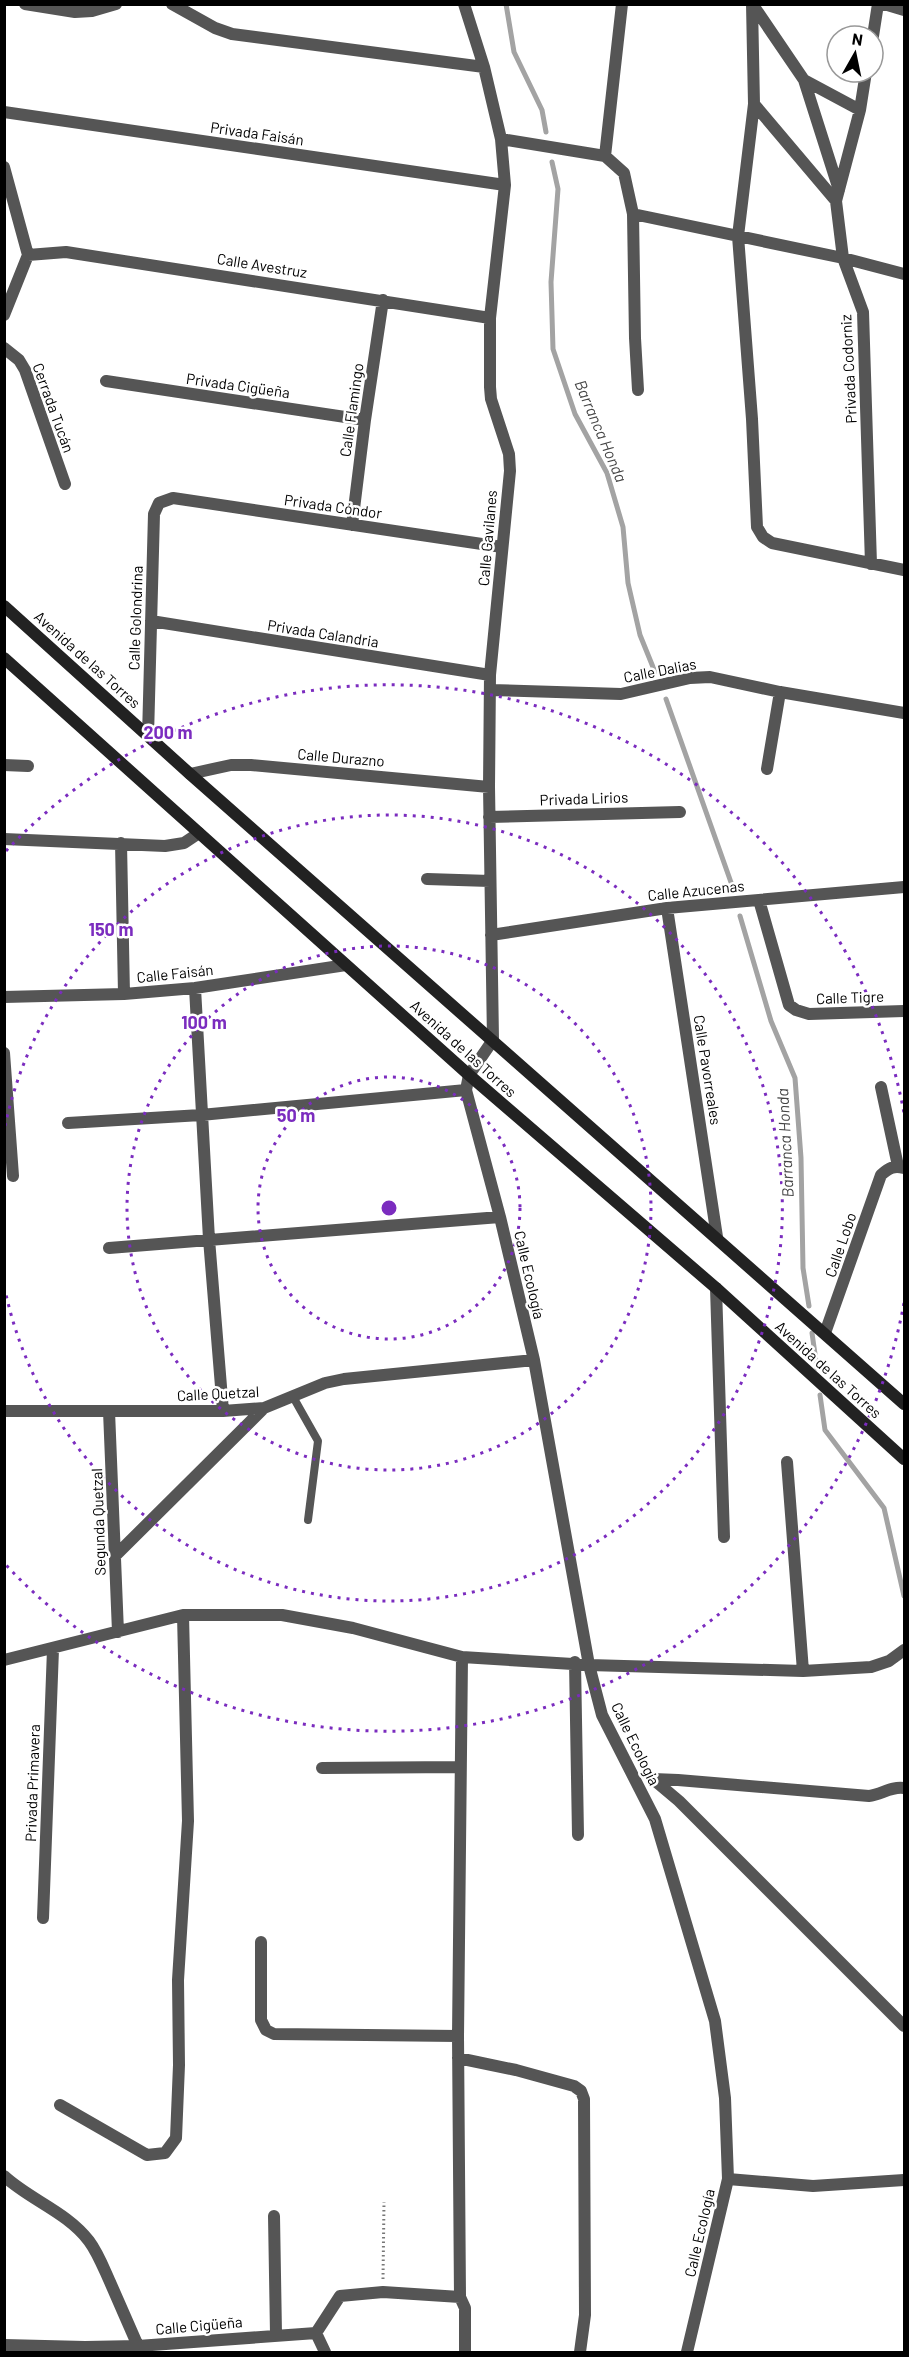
<svg xmlns="http://www.w3.org/2000/svg" width="909" height="2357" font-family="Barlow,sans-serif">
<style>
.lines{fill:none;stroke-linecap:round;stroke-linejoin:round}
.stream{stroke:#a3a3a3;stroke-width:5}
.path{stroke:#777;stroke-width:3;stroke-dasharray:1.5 3;stroke-linecap:butt}
.service{stroke:#555;stroke-width:8}
.minor{stroke:#555;stroke-width:12}
.secondary{stroke:#222;stroke-width:12}
.ring{fill:none;stroke:#7b2cbf;stroke-width:3;stroke-dasharray:3 6}
.labels{text-anchor:middle;stroke-width:5;stroke-linejoin:round;paint-order:stroke}
.street-label{font-size:15px;fill:#000;stroke:#fff}
.water-label{font-size:16px;font-style:italic;fill:#444;stroke:#fff}
.centre{fill:#7b2cbf;stroke:#fff;stroke-width:3}
.ring-label{font-size:18px;text-anchor:middle;font-weight:bold;fill:#7b2cbf;stroke:#fff;stroke-width:5;stroke-linejoin:round;paint-order:stroke}
</style>
<rect width="100%" height="100%" fill="#fff"/>
<g class="lines">
<path class="stream" d="M506 4 514 52 542 110 546 132
M552 162 558 189 551 282 553 349 575 414 607 473 623 527 628 583 640 635 655 672
M666 699 733 888
M740 916 771 1021 795 1078 801 1158 803 1268 809 1306
M812 1333 817 1368
M820 1395 825 1430 884 1508 904 1596"/>
<path class="path" d="M383 2279 384 2202"/>
<path class="service" d="M292 1395 318 1441 308 1520"/>
<path class="minor" d="M25 4 75 12 92 11 116 4
M172 4 215 28 232 34 484 67
M464 4 484 67 501 139 505 185 490 318V387L491 399 509 454 510 471 490 675 489 787 493 1040 469 1075 466 1090 500 1217 534 1360 589 1665 602 1715 655 1819 715 2021 725 2098 728 2179 687 2352
M752 4 754 104 836 201
M884 4 904 10
M753 5 804 80 860 110
M873 36 878 4
M866 72 860 110 836 201 843 258 863 312 871 564
M804 80 839 190
M754 104 738 236 752 419 757 527 763 537 772 543 904 570
M4 112 505 185
M501 139 605 156 624 173 633 214 843 258 904 274
M605 156 622 4
M4 167 28 255 4 315
M633 214 635 338 638 390
M28 255 66 252 490 318
M4 348 19 360 25 370 65 484
M106 381 365 420
M352 525 365 420 383 300
M151 621 490 675
M490 690 621 694 690 678 710 677 780 692 904 713
M148 736 154 514 159 503 173 498 502 547
M4 765 28 766
M767 769 780 692
M190 774 231 765H251L489 787
M489 817 680 812
M4 839 165 846 184 843 199 833
M121 843 124 994
M427 879 490 881
M759 900 789 1005 796 1010 809 1014 904 1011
M667 908 717 1237
M491 935 667 908 904 887
M195 988 209 1239 223 1411
M4 997 124 994 195 988 346 965
M4 1053 13 1176
M881 1087 898 1166
M68 1123 201 1115 466 1090
M109 1248 500 1217
M716 1288 724 1537
M825 1333 881 1175C889 1168 894 1165 904 1168
M4 1411H223L264 1408 325 1383 344 1379 534 1360
M109 1411 118 1632
M787 1462 803 1671
M115 1556 264 1408
M462 1657 458 2036 460 2297 465 2308V2352
M4 1660 183 1615H282L353 1628 462 1657 589 1665 803 1671 871 1667 889 1661 904 1650
M575 1662 578 1835
M322 1768 460 1767
M653 1779 678 1780 869 1796C881 1795 891 1786 904 1788
M654 1780 679 1801 904 2026
M43 1918 53 1649
M261 1942V2020L266 2030 274 2034 458 2036
M458 2058 516 2070 574 2086 581 2091 584 2099 585 2315 580 2352
M60 2105 147 2155 165 2153 176 2138 179 2065 178 1980 188 1821 183 1615
M4 2176C30 2200 67 2212 89 2241 98 2253 104 2269 110 2282 119 2303 129 2325 138 2346
M728 2179 813 2186 904 2180
M274 2216 276 2334
M4 2345 85 2347 138 2346 316 2333
M325 2352 316 2333 340 2296 383 2292 460 2297"/>
<path class="secondary" d="M4 606 190 774 904 1404
M4 658 469 1075 716 1288 904 1459"/>
</g>
<g class="ring">
<circle cx="389" cy="1208" r="131"/>
<circle cx="389" cy="1208" r="262"/>
<path d="M5 1126A393 393 0 1 1 5 1290"/>
<path d="M904 1303A524 524 0 0 1 6 1565M6 851A524 524 0 0 1 904 1113"/>
</g>
<g class="labels">
<g class="street-label">
<text transform="translate(257 134) rotate(8)" y="5">Privada Faisán</text>
<text transform="translate(262 266) rotate(9)" y="5">Calle Avestruz</text>
<text transform="translate(849 369) rotate(-93)" y="5">Privada Codorniz</text>
<text transform="translate(238 386) rotate(8)" y="5">Privada Cigüeña</text>
<text transform="translate(53 408) rotate(70)" y="5">Cerrada Tucán</text>
<text transform="translate(352 410) rotate(-82)" y="5">Calle Flamingo</text>
<text transform="translate(333 507) rotate(8)" y="5">Privada Cóndor</text>
<text transform="translate(488 538) rotate(-85)" y="5">Calle Gavilanes</text>
<text transform="translate(136 618) rotate(-88)" y="5">Calle Golondrina</text>
<text transform="translate(323 634) rotate(9)" y="5">Privada Calandria</text>
<text transform="translate(87 660) rotate(42)" y="5">Avenida de las Torres</text>
<text transform="translate(660 671) rotate(-11)" y="5">Calle Dalias</text>
<text transform="translate(341 758) rotate(5)" y="5">Calle Durazno</text>
<text transform="translate(584 799) rotate(-2)" y="5">Privada Lirios</text>
<text transform="translate(696 891) rotate(-6)" y="5">Calle Azucenas</text>
<text transform="translate(175 974) rotate(-6)" y="5">Calle Faisán</text>
<text transform="translate(850 998) rotate(-2)" y="5">Calle Tigre</text>
<text transform="translate(463 1049) rotate(42)" y="5">Avenida de las Torres</text>
<text transform="translate(707 1070) rotate(81)" y="5">Calle Pavorreales</text>
<text transform="translate(841 1245) rotate(-71)" y="5">Calle Lobo</text>
<text transform="translate(529 1275) rotate(77)" y="5">Calle Ecología</text>
<text transform="translate(828 1370) rotate(42)" y="5">Avenida de las Torres</text>
<text transform="translate(218 1394) rotate(-3)" y="5">Calle Quetzal</text>
<text transform="translate(99 1522) rotate(-92)" y="5">Segunda Quetzal</text>
<text transform="translate(635 1744) rotate(64)" y="5">Calle Ecología</text>
<text transform="translate(33 1783) rotate(-88)" y="5">Privada Primavera</text>
<text transform="translate(700 2233) rotate(-77)" y="5">Calle Ecología</text>
<text transform="translate(199 2326) rotate(-5)" y="5">Calle Cigüeña</text>
</g>
<g class="water-label">
<text transform="translate(601 431) rotate(67)" y="6">Barranca Honda</text>
<text transform="translate(785 1143) rotate(-93)" y="6">Barranca Honda</text>
</g>
</g>
<circle cx="389" cy="1208" r="9" class="centre"/>
<g class="ring-label">
<text x="168" y="739">200 m</text>
<text x="111" y="936">150 m</text>
<text x="204" y="1029">100 m</text>
<text x="296" y="1122">50 m</text>
</g>
<rect width="909" height="2357" fill="none" stroke="#000000" stroke-width="12"/>
<g transform="translate(855 54) rotate(9)"><circle r="28" fill="#ffffff" stroke="#999999" stroke-width="1.5"/>
<path d="M0-4.5L10 22L0 15L-10 22Z" fill="#000000"/>
<text y="-9" font-size="16" font-weight="bold" text-anchor="middle" fill="#000000">N</text>
</g>
</svg>
